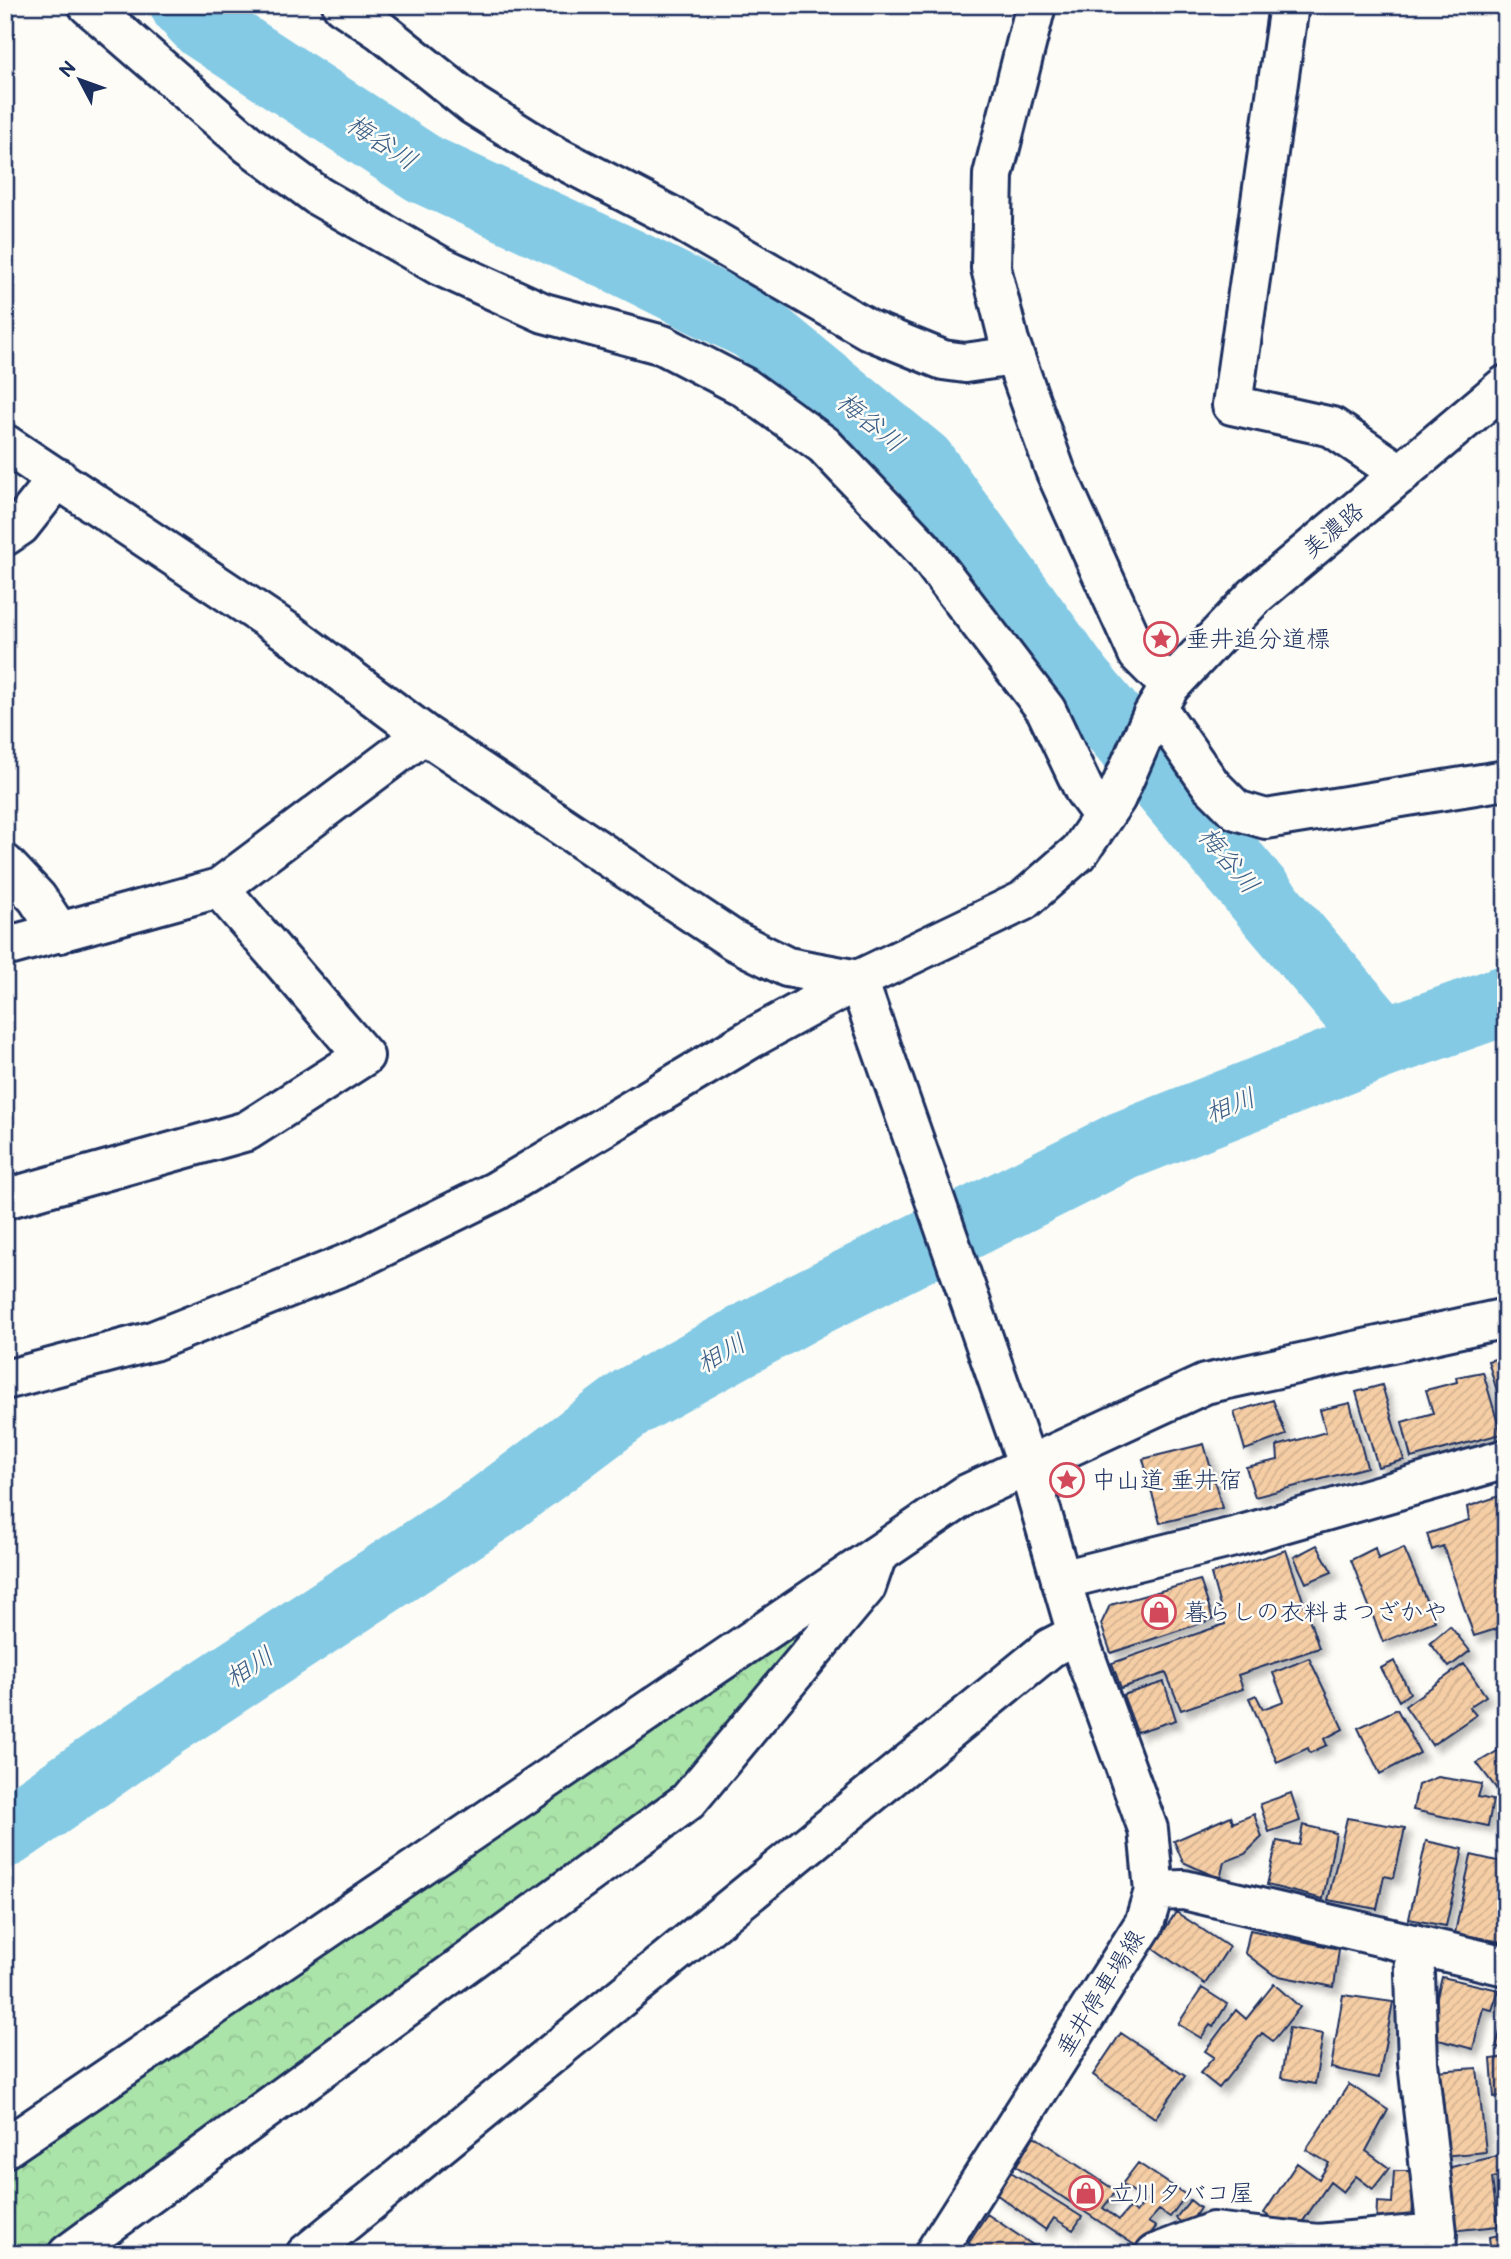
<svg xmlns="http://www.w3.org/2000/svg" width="1511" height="2259" font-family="'Balsamiq Sans','Klee One',sans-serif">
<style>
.park{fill:url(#park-crowns);stroke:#638a84;stroke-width:2}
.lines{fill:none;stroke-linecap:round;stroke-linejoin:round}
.river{stroke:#84cae5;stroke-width:70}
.building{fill:url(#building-hatch);stroke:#1b2f5e;stroke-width:2;filter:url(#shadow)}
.street-casing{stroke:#1b2f5e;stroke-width:44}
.secondary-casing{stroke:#1b2f5e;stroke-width:44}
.street{stroke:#fdfcf7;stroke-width:38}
.secondary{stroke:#fdfcf7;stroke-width:38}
.labels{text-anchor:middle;stroke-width:5;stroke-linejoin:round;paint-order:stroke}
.street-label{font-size:24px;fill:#1b2f5e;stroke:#fdfcf7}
.poi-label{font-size:24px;fill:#1b2f5e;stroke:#fdfcf7;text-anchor:start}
.water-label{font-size:26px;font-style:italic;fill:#3a5e86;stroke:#fdfcf7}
</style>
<defs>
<pattern id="park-crowns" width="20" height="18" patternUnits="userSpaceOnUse" patternTransform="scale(1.75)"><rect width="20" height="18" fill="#abe4a9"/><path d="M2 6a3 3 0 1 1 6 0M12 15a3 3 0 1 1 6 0" fill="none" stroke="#93c494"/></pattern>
<pattern id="building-hatch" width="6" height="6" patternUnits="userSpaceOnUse" patternTransform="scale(1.75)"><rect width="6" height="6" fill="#f6cea5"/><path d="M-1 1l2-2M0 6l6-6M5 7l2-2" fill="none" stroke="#d2b190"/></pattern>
<filter id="shadow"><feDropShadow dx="6" dy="6" stdDeviation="3.5" flood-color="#0004"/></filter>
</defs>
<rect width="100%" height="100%" fill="#fdfcf7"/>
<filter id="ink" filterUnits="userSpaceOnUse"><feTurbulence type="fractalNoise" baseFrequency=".0143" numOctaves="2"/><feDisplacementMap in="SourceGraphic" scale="14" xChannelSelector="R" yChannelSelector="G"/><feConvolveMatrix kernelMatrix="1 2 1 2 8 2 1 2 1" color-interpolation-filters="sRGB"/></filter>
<g filter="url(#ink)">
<path class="park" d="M846 1587 677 1803 51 2254H5V2158Z"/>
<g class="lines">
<path class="river" d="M185 5 205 26 424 169 628 263 754 326 921 463 1078 681 1384 1043
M5 1833 159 1726 492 1507 633 1401 809 1304 1123 1146 1384 1043 1506 1000"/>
</g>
<path class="building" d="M1506 1356V1414L1504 1415 1488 1361Z
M1483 1372 1501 1434 1411 1458 1402 1422 1433 1413 1426 1390 1457 1382 1456 1377Z
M1382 1385 1404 1460 1378 1467 1356 1392Z
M1273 1400 1286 1435 1245 1450 1234 1412Z
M1350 1403 1367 1467 1255 1497 1246 1467 1278 1460 1277 1446 1326 1432 1320 1410Z
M1204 1444 1222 1508 1160 1523 1143 1459Z
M1499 1496 1501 1508 1506 1506V1626L1474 1636 1443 1546 1432 1550 1427 1534 1469 1520 1467 1507Z
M1317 1545 1332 1572 1306 1583 1294 1557Z
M1375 1548 1378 1559 1404 1548 1435 1621 1383 1642 1351 1560Z
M1286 1550 1319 1648 1238 1675 1243 1689 1181 1710 1166 1673 1121 1688 1112 1663 1225 1624 1211 1574Z
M1200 1580 1213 1619 1111 1653 1101 1624 1110 1605Z
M1450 1626 1470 1651 1449 1667 1430 1643Z
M1309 1658 1343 1729 1324 1739 1327 1745 1310 1753 1308 1748 1277 1762 1249 1698 1256 1695 1263 1709 1284 1701 1273 1673Z
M1394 1661 1410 1693 1399 1701 1381 1668Z
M1464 1664 1486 1696 1469 1707 1476 1715 1432 1745 1405 1706Z
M1164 1682 1176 1720 1137 1732 1123 1695Z
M1397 1709 1420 1753 1380 1774 1358 1728Z
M1506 1746V1801L1477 1763Z
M1438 1777 1482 1784 1478 1797 1493 1800 1488 1826 1413 1810 1418 1785Z
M1291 1793 1300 1821 1269 1832 1260 1804Z
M1254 1814 1262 1837 1245 1854 1224 1862 1220 1879 1183 1862 1174 1841 1231 1816 1233 1823Z
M1347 1818 1405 1828 1394 1878 1384 1876 1377 1909 1328 1900Z
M1303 1825 1336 1833 1323 1899 1267 1885 1277 1841 1299 1845Z
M1426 1841 1463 1849 1446 1926 1409 1919Z
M1471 1855 1506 1863V1943L1455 1933Z
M1176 1912 1229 1947 1205 1984 1153 1948Z
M1250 1930 1339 1949 1334 1987 1274 1975 1245 1953Z
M1442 1977 1499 1990 1492 2010 1483 2008 1473 2049 1427 2037Z
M1274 1984 1300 2007 1273 2041 1262 2033 1219 2088 1200 2073 1214 2057 1205 2051 1236 2010 1246 2019Z
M1202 1988 1227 2004 1213 2027 1210 2025 1201 2038 1178 2024Z
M1343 1995 1393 2002 1379 2078 1331 2068Z
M1506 2008V2049L1496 2047Z
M1289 2028 1323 2034 1315 2084 1281 2078Z
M1121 2033 1185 2076 1155 2118 1093 2075Z
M1506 2057V2096L1494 2097 1491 2059Z
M1477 2068 1486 2152 1441 2156 1434 2071Z
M1349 2084 1388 2110 1366 2151 1389 2168 1373 2189 1356 2176 1343 2192 1330 2182 1294 2234 1264 2213 1297 2163 1319 2179 1329 2163 1306 2150Z
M1034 2136 1116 2191 1103 2208 1119 2220 1129 2208 1136 2213 1146 2200 1122 2184 1138 2163 1186 2195 1170 2217 1159 2210 1148 2222 1156 2227 1139 2248 1016 2166Z
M1501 2155 1503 2176 1492 2178 1498 2226 1450 2231 1443 2169Z
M1394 2171H1414L1412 2228H1376L1377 2202 1392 2203Z
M1011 2172 1082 2217 1073 2230 1054 2218 1046 2230 996 2194Z
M1190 2200 1200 2208 1187 2228 1176 2218Z
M987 2214 1046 2254H984L968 2243Z
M1506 2234V2254H1491L1489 2237Z"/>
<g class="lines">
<g class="street-casing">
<path id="street" d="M88 5 248 144 318 196 440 266 544 313 663 345 744 387 824 445 923 549 1046 710 1084 790 1103 816
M342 5 381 31 473 105 548 152 677 219 869 330 943 360 965 363 1014 356
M1289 5 1232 405 1332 427 1401 474
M5 444 286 631 424 734 733 940 787 967 858 980
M5 536 20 526 58 478
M1157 708 1211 785 1236 810 1266 819 1506 780
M5 864 37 898 60 933
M5 947 219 888 424 734
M5 1199 247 1131 364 1056 219 888
M1061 1580 1238 1536 1506 1459
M1414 1944 1418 2062 1437 2233 1436 2254
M5 2148 967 1494 1205 1384 1506 1318
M68 2254 688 1801 866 1587 877 1555
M306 2254 1050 1648 1077 1634
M1155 2254 1213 2232 1318 2244 1437 2233"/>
</g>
<g class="secondary-casing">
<path id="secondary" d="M1036 5 993 175 991 268 1009 341 1055 470 1138 654 1170 686
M858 980 1028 1466 1077 1634 1148 1829 1154 1891 1144 1924 934 2254
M5 1380 153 1341 354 1261 496 1191 752 1038 858 980 1023 901 1080 851 1116 798 1151 718 1170 686 1255 596 1506 385
M1154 1891 1184 1890 1506 1966"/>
</g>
<use href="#street" class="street"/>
<use href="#secondary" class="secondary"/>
</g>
</g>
<defs>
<g id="sight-ring" transform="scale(1.75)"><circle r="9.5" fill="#fdfcf7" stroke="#d1495b" stroke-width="1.5"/><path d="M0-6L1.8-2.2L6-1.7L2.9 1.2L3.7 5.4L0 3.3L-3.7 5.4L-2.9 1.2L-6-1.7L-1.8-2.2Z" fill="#d1495b"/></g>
<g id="shop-ring" transform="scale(1.75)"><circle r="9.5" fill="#fdfcf7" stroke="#d1495b" stroke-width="1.5"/><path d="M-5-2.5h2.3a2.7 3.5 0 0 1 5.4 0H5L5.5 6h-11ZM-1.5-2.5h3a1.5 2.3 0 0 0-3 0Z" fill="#d1495b"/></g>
</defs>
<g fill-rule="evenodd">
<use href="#sight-ring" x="1161" y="639"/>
<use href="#sight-ring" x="1067" y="1480"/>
<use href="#shop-ring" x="1159" y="1612"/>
<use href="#shop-ring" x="1086" y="2193"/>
</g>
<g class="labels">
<g class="street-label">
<text transform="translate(1333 530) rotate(-40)" y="8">美濃路</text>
<text transform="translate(1100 1993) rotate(-58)" y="8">垂井停車場線</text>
</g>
<g class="poi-label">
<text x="1186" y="647">垂井追分道標</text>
<text x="1092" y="1488">中山道 垂井宿</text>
<text x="1184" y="1620">暮らしの衣料まつざかや</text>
<text x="1110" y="2201">立川タバコ屋</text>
</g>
<g class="water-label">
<text transform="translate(382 142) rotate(33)" y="9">梅谷川</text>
<text transform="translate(871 422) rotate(39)" y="9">梅谷川</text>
<text transform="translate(1229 860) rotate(50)" y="9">梅谷川</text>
<text transform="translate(1230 1105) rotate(-21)" y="9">相川</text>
<text transform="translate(721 1353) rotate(-29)" y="9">相川</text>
<text transform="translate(249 1667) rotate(-33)" y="9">相川</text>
</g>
</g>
<rect width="1511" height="2259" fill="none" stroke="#fdfcf7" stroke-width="28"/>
<rect x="14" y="14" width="1483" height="2231" fill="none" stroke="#1b2f5e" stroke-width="2.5" filter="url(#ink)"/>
<g transform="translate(80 80) rotate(311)" stroke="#fdfcf7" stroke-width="5" paint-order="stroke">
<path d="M0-5L12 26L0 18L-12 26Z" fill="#1b2f5e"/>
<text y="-10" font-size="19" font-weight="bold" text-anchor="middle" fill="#1b2f5e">N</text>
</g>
</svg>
